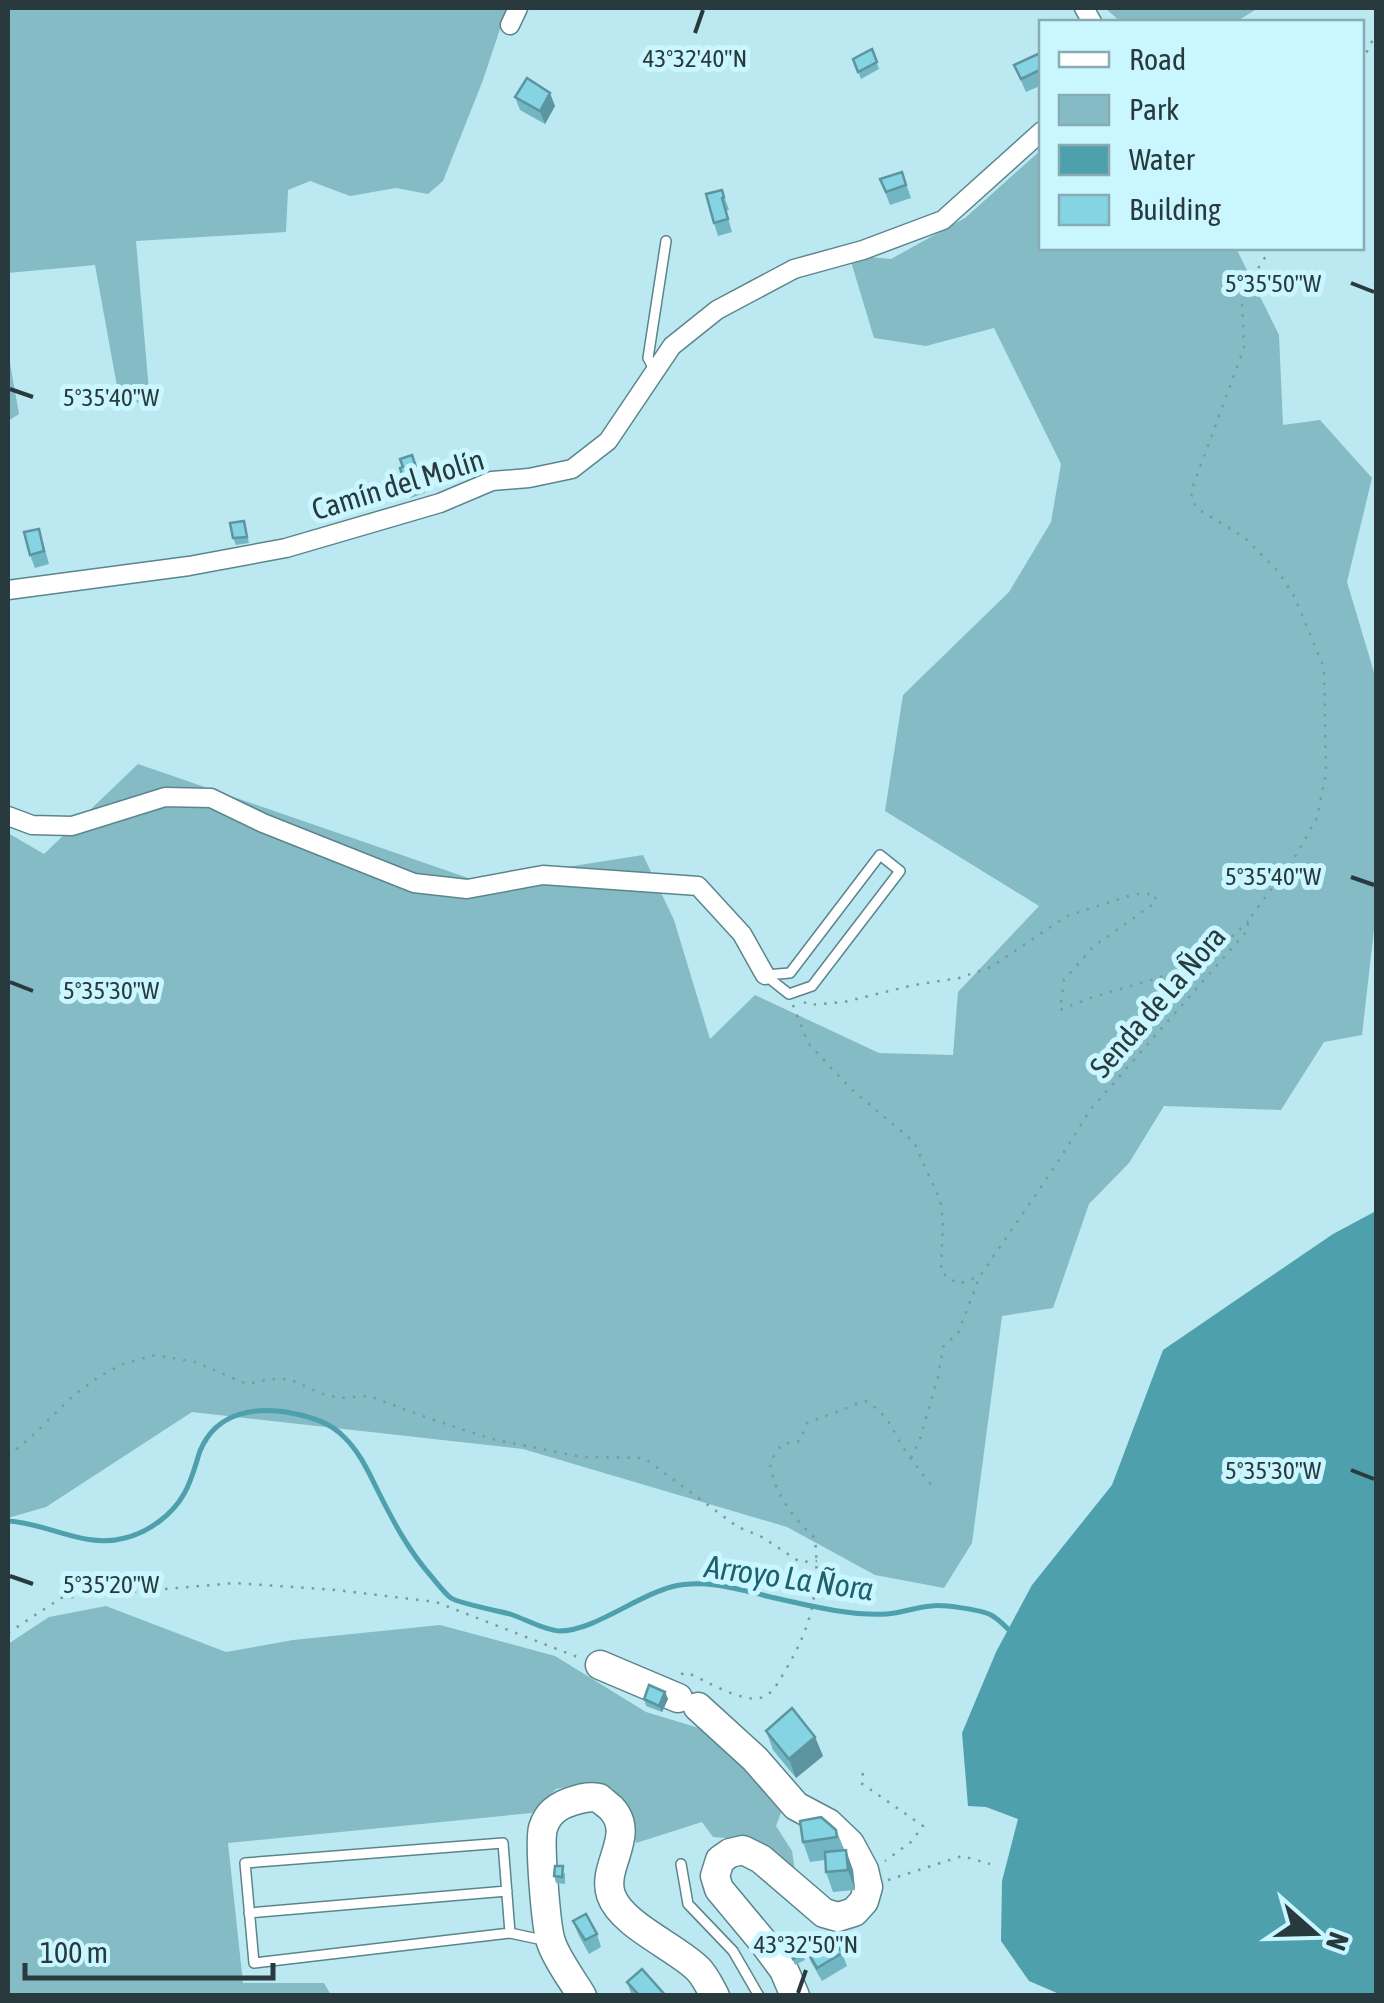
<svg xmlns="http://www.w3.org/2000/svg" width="1384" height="2003" font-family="'Asap Condensed',sans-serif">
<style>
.green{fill:#85bbc5}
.water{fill:#4fa0ad}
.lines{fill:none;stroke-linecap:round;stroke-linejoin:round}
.stream{stroke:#4fa0ad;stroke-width:5}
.lane-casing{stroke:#5b858d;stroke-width:12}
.street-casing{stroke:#5b858d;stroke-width:21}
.secondary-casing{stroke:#5b858d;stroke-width:31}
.path{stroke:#799aa0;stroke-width:2.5;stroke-dasharray:2.5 8;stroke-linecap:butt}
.lane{stroke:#fff;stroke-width:9}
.street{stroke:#fff;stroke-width:18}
.secondary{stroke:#fff;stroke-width:28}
.wall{fill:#72b6c3}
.shaded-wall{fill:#5c949f}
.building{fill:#84d4e3;stroke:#5c949f;stroke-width:2.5}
.ticks{fill:none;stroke:#283a3e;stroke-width:4}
.labels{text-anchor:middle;stroke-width:10;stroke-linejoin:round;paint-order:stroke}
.street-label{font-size:30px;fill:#283a3e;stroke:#c9f6ff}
.water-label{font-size:32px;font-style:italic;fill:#1e606b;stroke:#c9f6ff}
.ticks-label{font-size:25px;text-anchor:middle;fill:#283a3e;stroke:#c9f6ff;stroke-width:10;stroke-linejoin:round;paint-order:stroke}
</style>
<rect width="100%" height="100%" fill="#bce9f1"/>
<path class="green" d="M8 8H507L483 80 443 181 428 194 396 188 350 196 310 181 288 190 286 232 136 241 150 402 120 403 95 265 8 273Z
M1105 8H1258L1236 22H1121Z
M1041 150 1042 248H1236L1279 335 1283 425 1320 420 1372 478 1347 582 1376 679V912L1362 1035 1324 1042 1281 1110 1164 1106 1129 1163 1089 1204 1053 1308 1002 1316 972 1543 944 1588 875 1575 787 1527 523 1449 192 1412 46 1507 8 1518V833L44 854 138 764 477 881 643 855 674 920 710 1039 755 995 879 1053 953 1055 958 992 1039 906 885 811 903 695 1009 592 1051 522 1061 464 994 328 926 346 874 338 849 255 891 259 965 218Z
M8 352 19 414 8 421Z
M106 1606 226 1652 293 1640 440 1625 555 1656 646 1712 709 1731 738 1758 782 1810 776 1826 792 1851 796 1878 738 1839 713 1837 702 1822 636 1843 630 1814 597 1787 574 1785 556 1789 532 1813 228 1843 243 1983H324L331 1995 8 1996V1644L49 1617Z"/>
<path class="water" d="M1376 1211V1995L1064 1996 1029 1981 1001 1941 1002 1881 1018 1819 986 1807 968 1806 962 1733 996 1652 1032 1585 1112 1485 1163 1350 1333 1234Z"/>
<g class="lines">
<path class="stream" d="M8 1521C48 1523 84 1549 125 1538 149 1532 172 1515 184 1494 192 1480 195 1466 200 1451 217 1410 258 1406 296 1414 314 1418 330 1423 343 1436 360 1452 369 1473 379 1493 394 1523 409 1551 431 1576 437 1583 444 1593 451 1598 458 1603 498 1611 510 1614 525 1619 544 1630 559 1631 594 1631 636 1596 671 1587 706 1578 741 1590 775 1598 811 1606 850 1616 887 1614 902 1613 916 1607 931 1606 942 1604 982 1610 991 1615 997 1618 1003 1624 1008 1629"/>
<g class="lane-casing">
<path id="lane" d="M654 369 648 358 666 241
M880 855 900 871 812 986 789 994 765 975 790 973Z
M681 1864 688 1904 733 1951 759 1996
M249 1913 507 1891
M510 1933 254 1963 245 1863 503 1843 510 1933 543 1940"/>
</g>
<g class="street-casing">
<path id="street" d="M1084 8 1092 22
M510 25 518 8
M8 590 189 566 286 548 440 503 492 481 529 478 572 469 608 441 672 346 717 310 794 269 863 250 943 220 1042 131
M8 816 32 825 72 826 165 797 211 798 263 823 414 883 467 889 543 875 698 886 742 934 765 975"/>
</g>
<g class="secondary-casing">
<path id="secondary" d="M600 1665 678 1698
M698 1707 755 1759 796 1806 828 1823 850 1844 864 1870 868 1887 864 1901 854 1912 838 1917 824 1913 761 1859 743 1850 730 1853 720 1860 715 1876 719 1889 764 1943 784 1970 795 1996
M582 1996C572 1979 557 1960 551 1942 546 1927 539 1842 543 1828 548 1811 561 1804 576 1800 582 1798 593 1796 599 1798 600 1799 610 1807 611 1808 637 1835 601 1866 611 1895 621 1925 678 1948 698 1969 705 1976 710 1987 715 1996"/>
</g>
<path class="path" d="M1362 62 1376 33
M804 1002 809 1005 844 1002 914 985 959 978 991 967 1067 916 1135 894H1155L1156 902 1093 947 1064 980 1060 1010 1090 998 1184 970 1214 955 1248 921
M793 1005 808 1043 851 1089 914 1142 940 1200 943 1220 941 1272 958 1284 977 1277
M8 1456 29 1439 74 1395 100 1376 123 1364 155 1355 195 1362 247 1384 271 1379H289L323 1394 339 1398 369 1396 428 1418 492 1439 582 1457 644 1458 738 1527 762 1537 800 1562 817 1561
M911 1458 919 1442 938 1377 943 1347 958 1333 980 1276 1054 1168 1090 1110 1247 931 1248 921 1296 855 1317 818 1326 773 1324 668 1294 596 1278 571 1244 537 1198 509 1191 499 1192 489 1244 348 1242 300 1252 278 1271 248
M8 1633 61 1598 235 1583 336 1590 436 1602 580 1658
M681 1674 688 1673C704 1680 743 1703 760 1698 773 1695 778 1682 785 1671 812 1626 820 1590 815 1538 793 1518 773 1492 770 1462L782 1444 800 1441 807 1423 865 1401C892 1416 891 1431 907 1453 915 1465 924 1476 933 1487
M863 1773 861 1783 923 1826 911 1842 885 1861
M888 1880 962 1856 990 1864"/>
<use href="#lane" class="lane"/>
<use href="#street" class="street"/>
<use href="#secondary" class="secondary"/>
</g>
<path class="wall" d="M872 49 879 69 861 79 853 59Z
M1042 63V85L1026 92 1014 65Z
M515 97 555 106 545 124 520 110Z
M902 172 911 198 890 205 880 179Z
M722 190 729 210 726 211 732 232 718 236 714 223Z
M412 455 425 493 410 498 400 468 403 467Z
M244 521 249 543 236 545 233 538Z
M43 542 49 564 35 568 30 555Z
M665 1692 668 1699 662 1712 646 1706 644 1699Z
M766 1731 815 1737 823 1756 796 1778 773 1750Z
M836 1830 853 1870 855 1890 833 1892 826 1872 825 1860 810 1862 803 1842Z
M565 1873V1884L556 1883 554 1876Z
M573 1921 597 1934 601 1947 589 1954 578 1934Z
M785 1944 802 1954 805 1960 795 1965Z
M806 1949 842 1953 847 1966 822 1981 811 1962Z
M627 1982 666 1996H632Z"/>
<path class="shaded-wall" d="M550 93 555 106 545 124 540 111Z
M665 1692 668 1699 662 1712 659 1706Z
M815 1737 823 1756 796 1778 789 1759Z
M846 1850 853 1870 855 1890 848 1870Z"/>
<path class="building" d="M872 49 877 62 858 72 853 59Z
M1038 54 1042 63V69L1021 79 1014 65Z
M527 78 550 93 540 111 515 97Z
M902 172 906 185 886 192 880 179Z
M722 190 724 197 722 198 728 219 714 223 706 194Z
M412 455 420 479 405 484 400 468 403 467 400 459Z
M244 521 247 537 233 538 230 523Z
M39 529 44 551 30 555 24 532Z
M649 1685 665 1692 659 1706 644 1699Z
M792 1708 815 1737 789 1759 766 1731Z
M821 1817 836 1830 837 1837 803 1842 800 1821Z
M846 1850 848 1870 826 1872 825 1852Z
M555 1866H563L562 1877 554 1876Z
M586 1914 597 1934 585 1940 573 1921Z
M832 1934 842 1953 817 1968 806 1949Z
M795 1939 802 1954 793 1959 785 1944Z
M642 1969 666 1996H640L627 1982Z"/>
<path class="ticks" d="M695 33 703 10M1351 283 1374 292M10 389 33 397M1351 877 1374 885M10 982 33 991M1351 1470 1374 1479M10 1576 33 1584M798 1993 806 1970"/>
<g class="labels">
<g class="street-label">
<text transform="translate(398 485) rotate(-17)" y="10">Camín del Molín</text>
<text transform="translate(1158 1002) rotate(-49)" y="10">Senda de La Ñora</text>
</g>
<g class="water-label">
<text transform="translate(789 1578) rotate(8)" y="11">Arroyo La Ñora</text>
</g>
</g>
<g class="ticks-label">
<text x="695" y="67">43°32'40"N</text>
<text x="1273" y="292">5°35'50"W</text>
<text x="111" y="406">5°35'40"W</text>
<text x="1273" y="885">5°35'40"W</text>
<text x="111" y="999">5°35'30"W</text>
<text x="1273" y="1479">5°35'30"W</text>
<text x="111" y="1593">5°35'20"W</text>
<text x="806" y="1953">43°32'50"N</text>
</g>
<rect width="1384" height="2003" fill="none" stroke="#283a3e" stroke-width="20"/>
<rect x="1039" y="20" width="325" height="230" fill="#c9f6ff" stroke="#89abb2" stroke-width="2.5"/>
<rect x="1059" y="52" width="50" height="15" fill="#ffffff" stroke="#89abb2" stroke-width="2.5"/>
<text x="1129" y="70" font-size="30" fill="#283a3e">Road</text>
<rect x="1059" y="95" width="50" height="30" fill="#85bbc5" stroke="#89abb2" stroke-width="2.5"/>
<text x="1129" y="120" font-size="30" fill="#283a3e">Park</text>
<rect x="1059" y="145" width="50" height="30" fill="#4fa0ad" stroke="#89abb2" stroke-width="2.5"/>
<text x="1129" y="170" font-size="30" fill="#283a3e">Water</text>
<rect x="1059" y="195" width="50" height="30" fill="#84d4e3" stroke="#89abb2" stroke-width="2.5"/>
<text x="1129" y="220" font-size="30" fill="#283a3e">Building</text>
<g transform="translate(1314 1933) rotate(110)" stroke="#c9f6ff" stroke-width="8" paint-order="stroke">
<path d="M0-8L18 38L0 25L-18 38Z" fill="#283a3e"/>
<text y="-15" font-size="28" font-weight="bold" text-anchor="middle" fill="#283a3e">N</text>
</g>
<path d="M25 1963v15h248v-15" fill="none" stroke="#283a3e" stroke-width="5"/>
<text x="40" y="1963" font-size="30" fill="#283a3e" stroke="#c9f6ff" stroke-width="8" paint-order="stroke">100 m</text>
</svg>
